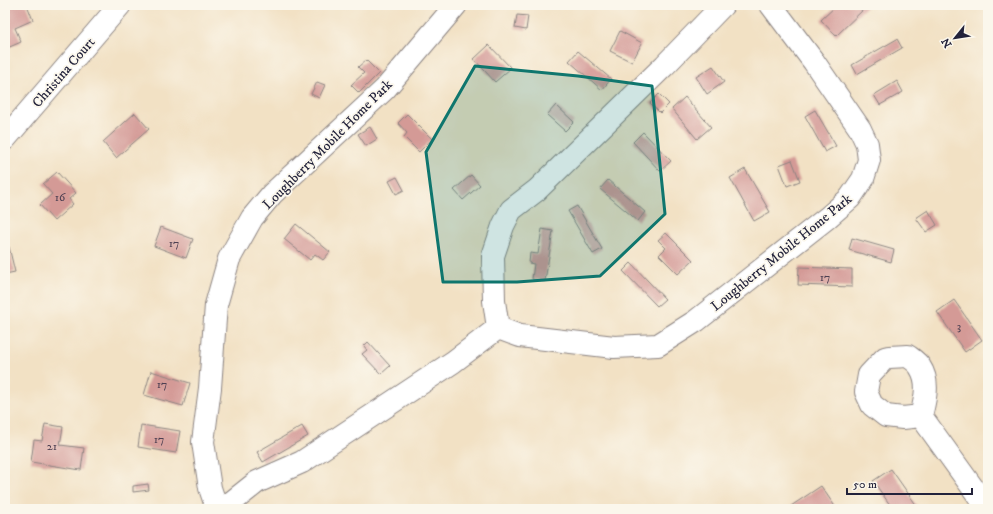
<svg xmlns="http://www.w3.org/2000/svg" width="993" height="514" font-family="'IM FELL DW Pica',serif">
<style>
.building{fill:#d49a96}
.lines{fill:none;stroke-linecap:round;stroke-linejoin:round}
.minor-casing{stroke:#8a8280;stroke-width:24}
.minor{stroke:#fff;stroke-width:22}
.marked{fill:#0f766e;fill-opacity:0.2;stroke:#0f766e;stroke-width:3;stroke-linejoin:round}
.labels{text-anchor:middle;stroke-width:3.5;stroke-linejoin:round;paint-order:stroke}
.number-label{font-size:12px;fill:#4e4052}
.street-label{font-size:14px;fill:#22223b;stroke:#fbf7ec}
</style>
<rect width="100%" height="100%" fill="#fbf7ec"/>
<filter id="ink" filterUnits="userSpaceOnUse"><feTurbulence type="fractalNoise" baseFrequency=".025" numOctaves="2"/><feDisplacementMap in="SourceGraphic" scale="8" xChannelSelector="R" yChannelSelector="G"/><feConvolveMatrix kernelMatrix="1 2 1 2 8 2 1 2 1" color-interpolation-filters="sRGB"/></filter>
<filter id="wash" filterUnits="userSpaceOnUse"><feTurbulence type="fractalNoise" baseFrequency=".012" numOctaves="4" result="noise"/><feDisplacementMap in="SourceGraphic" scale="16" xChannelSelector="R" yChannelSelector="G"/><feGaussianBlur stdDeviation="0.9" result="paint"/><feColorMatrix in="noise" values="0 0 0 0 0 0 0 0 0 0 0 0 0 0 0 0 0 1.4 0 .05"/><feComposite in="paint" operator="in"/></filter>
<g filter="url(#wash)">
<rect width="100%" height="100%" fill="#f2e1c4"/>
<g id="blocks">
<path class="building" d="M6 5H27L33 20 15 28 21 42 5 49V6Z
M837 5H865L866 7 836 36 821 20Z
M517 15 528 16 526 30 515 28Z
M620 31 642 43 632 62 610 51Z
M897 39 902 48 857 74 852 65Z
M489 45 511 68 495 82 474 59Z
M578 51 611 79 602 90 569 61Z
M366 60 379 73 359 93 351 85 364 73 358 67Z
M713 66 724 82 707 94 696 77Z
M897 81 903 92 880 105 874 95Z
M317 82 325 85 319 98 311 94Z
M659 94 669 104 660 113 650 103Z
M685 97 711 127 697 139 672 109Z
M556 105 574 122 565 131 547 115Z
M815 110 836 146 825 152 805 116Z
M135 113 149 129 116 158 103 142Z
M407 114 432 139 419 152 404 137 407 133 398 123Z
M370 127 377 139 366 146 358 134Z
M643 132 671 161 660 171 633 142Z
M792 160 800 181 787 186 779 165Z
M745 169 770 212 754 221 730 178Z
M57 172 76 193 69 199 73 204 54 221 40 205 52 194 43 184Z
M471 175 480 185 463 200 454 190Z
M397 177 404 190 396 194 389 181Z
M608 180 645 212 638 221 600 189Z
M577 206 602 249 593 254 568 211Z
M928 210 937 225 926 232 916 218Z
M296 224 330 252 323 260 315 254 310 260 284 239Z
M161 227 193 239 186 258 154 246Z
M542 229 553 231 545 281 532 279 534 264 529 263 530 253 538 254Z
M666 233 693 260 678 274 659 255 666 248 658 240Z
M852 238 894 250 891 262 849 250Z
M9 247 15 272 5 274V248Z
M631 263 665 299 657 306 623 271Z
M799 267 852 269V287L798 285Z
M954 300 982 340 965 352 937 312Z
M368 342 390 366 381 374 362 354 367 350 364 346Z
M151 371 190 383 183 406 144 395Z
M45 424 63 427 60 445 84 448 81 470 31 462 34 440 42 441Z
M141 425 180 431 176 453 138 447Z
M302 426 308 436 263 462 257 452Z
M891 469 919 509H893L873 481Z
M148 484 149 490 133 492V486Z
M821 486 836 508 835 509H794L791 506Z"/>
</g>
</g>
<g filter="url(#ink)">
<use href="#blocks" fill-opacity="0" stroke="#8a8280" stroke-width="1"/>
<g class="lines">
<g class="minor-casing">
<path id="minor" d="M723 5 665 65 537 190 511 210 503 226 493 256 494 301 498 328 520 336 614 347 658 345 696 321 827 218 850 198 863 179 869 160 867 144 860 129 814 62 771 5
M5 139 120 5
M908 356C912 359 918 363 920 367 930 382 925 400 921 416L903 418 886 416 872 405 866 392 869 375 885 358 889 357Z
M921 416 988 509
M217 509 210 488 203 442 210 388 216 305 229 259 252 218 272 194 385 89 456 5
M223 509 257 482 302 462 453 362 498 328"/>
</g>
<use href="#minor" class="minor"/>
</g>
</g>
<path class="marked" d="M475 66 578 76 652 86 665 214 600 276 517 282H443L426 152Z"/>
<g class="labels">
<g class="number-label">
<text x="60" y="201">16</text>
<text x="174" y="247">17</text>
<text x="825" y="281">17</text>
<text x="959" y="330">3</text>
<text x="162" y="388">17</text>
<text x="159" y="443">17</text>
<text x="52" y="450">21</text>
</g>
<g class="street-label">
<text transform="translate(63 72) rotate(-49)" y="5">Christina Court</text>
<text transform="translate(327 144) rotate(-45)" y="5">Loughberry Mobile Home Park</text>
<text transform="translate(781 252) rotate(-39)" y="5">Loughberry Mobile Home Park</text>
</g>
</g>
<rect width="993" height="514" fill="none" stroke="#fbf7ec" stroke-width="20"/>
<g transform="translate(955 38) rotate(240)" stroke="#fbf7ec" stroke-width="3" paint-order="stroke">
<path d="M0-3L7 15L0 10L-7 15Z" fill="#22223b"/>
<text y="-6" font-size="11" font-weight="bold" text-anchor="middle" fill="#22223b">N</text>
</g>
<path d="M847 488v6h125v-6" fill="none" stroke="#22223b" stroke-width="2"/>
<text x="853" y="488" font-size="12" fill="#22223b" stroke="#fbf7ec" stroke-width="3" paint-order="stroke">50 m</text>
</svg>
